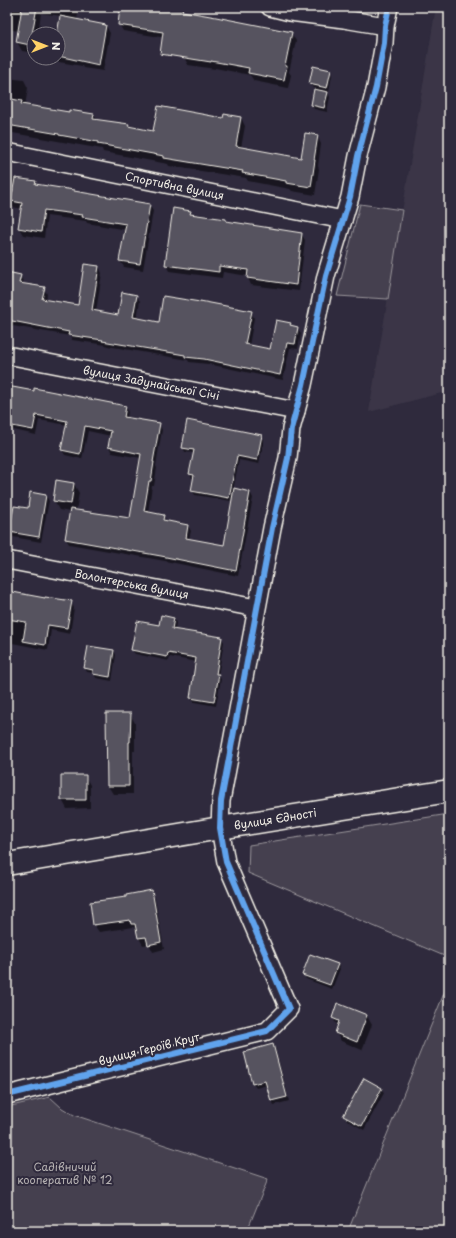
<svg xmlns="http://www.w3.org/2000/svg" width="456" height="1238" font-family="'Playpen Sans',sans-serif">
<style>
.built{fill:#3b3647}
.green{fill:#454050;stroke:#9c989c}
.shadow{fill:#0007}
.building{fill:#56525f;stroke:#f4f1e8}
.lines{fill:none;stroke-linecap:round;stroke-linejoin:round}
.minor-casing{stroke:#f4f1e8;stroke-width:20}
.secondary-casing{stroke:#f4f1e8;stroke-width:25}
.minor{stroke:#2f2a3d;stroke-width:17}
.secondary{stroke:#2f2a3d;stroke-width:22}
.cycleway-casing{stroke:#2f2a3d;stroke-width:8}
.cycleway{stroke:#60a3ed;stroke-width:6}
.labels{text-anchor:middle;stroke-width:4;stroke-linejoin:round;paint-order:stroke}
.street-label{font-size:11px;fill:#f4f1e8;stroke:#2f2a3d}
.park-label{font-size:11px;fill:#b7b3b3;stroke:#2f2a3d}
</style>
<rect width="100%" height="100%" fill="#2f2a3d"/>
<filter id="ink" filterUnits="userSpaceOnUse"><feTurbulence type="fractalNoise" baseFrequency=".025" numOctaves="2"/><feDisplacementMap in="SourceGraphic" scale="8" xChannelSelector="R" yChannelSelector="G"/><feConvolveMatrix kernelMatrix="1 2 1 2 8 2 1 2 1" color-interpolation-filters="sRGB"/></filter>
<g filter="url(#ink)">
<path class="built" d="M436 7H449V391L369 412Z"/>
<path class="green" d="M360 204 402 210 388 299 337 296Z
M449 814V958L248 873 249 845Z
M449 981V1231H348Z
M50 1097 62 1108 74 1115 268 1179 247 1231H7V1107Z"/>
<path class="shadow" d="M7 7H79L77 20 106 26 110 33 103 71 83 68 82 66 59 62 56 58H58V35L61 16 41 13 38 34H34V53L22 51 17 42 19 31 7 29Z
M122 7H167L166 38 123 31 119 24Z
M291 33 296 41 289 72 291 75 288 88 254 81 250 75 215 68V69L188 65 184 57Z
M330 71 332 75 329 92 327 91 330 97 327 112 314 109 312 105 315 89 313 88 310 84Z
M7 78 24 80 28 88 25 106 70 113 94 115 97 120 128 125 129 127 154 132 224 119 241 118 245 126 241 148 302 159 317 136 321 144 318 166 319 169 315 195 292 191 290 189 248 181 246 178 169 166 168 164 103 152 102 149 7 132Z
M7 177 35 182 37 186 149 205 153 211 143 270 124 267 120 261 126 230 87 223 86 221 47 216 44 238 23 235 19 228 23 209 7 206Z
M190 212 192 215 227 223 301 234 305 240 299 291 251 285 248 278V276L223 272 222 278 169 271 166 265Z
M99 267 102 273 96 312 119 316 136 296 140 301 137 319 160 323 251 312 254 318 249 346 271 350 290 324 291 326 297 328 301 333 298 349 290 348 283 380 208 364 189 362 188 360 107 346 106 345 72 340 70 336 7 325V280L20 276 23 281V284L44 288 47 294 46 301 78 307Z
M7 387 125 406 128 412 127 418 159 424 162 430 156 466 157 468 154 486H152L148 513 163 516 166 521 188 526 191 531 189 539 224 546 250 492 253 498 238 576 165 561 69 544 66 539 70 512 59 510 54 501 57 481 74 484 79 493 76 511 131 519 141 458 112 453 109 447 111 436 88 431 82 459 65 455 62 450 67 425 39 420 36 435 9 429 7 443Z
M261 436 264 440 259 464 239 460 231 501 195 495 192 490 195 478H192L190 474 194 453 185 452 183 447Z
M46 496 49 501 41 542 13 537 12 534 7 533V505L28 509Z
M7 592 71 602 74 608 70 634 51 630 48 650 7 642Z
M174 619 176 623 175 630 221 638 224 642 218 676 221 679 216 706 194 702 191 698 197 662 170 657 169 661 135 654 132 650 160 627Z
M88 647 114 651 116 655 112 681 96 678 94 673 87 672 85 668Z
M130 714 135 723V751H133V794H113L108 786Z
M62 776H85L90 785V808L67 809 62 800Z
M151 891 155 899 164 949 153 952 149 944 143 945 139 938 138 931H136L134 927 99 932 94 925 91 903 128 897Z
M311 955 338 965 340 969 332 989 306 979 304 974Z
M367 1016 372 1025 362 1050 341 1041 336 1033 338 1027 333 1018Z
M273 1045 275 1049 289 1101 274 1105 272 1101 268 1085 256 1088 253 1084 245 1052Z
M364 1079 382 1089 384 1093 364 1130 347 1120 344 1116Z"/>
<path class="building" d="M22 7H37L30 45 16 42Z
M120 7H183L182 11 216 17 292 32 285 66H287L284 80 248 73 249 68 211 61V62L160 54 163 32 118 25Z
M60 16 106 25 99 65 58 56V29Z
M313 66 331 70 327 88 309 84Z
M314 89 328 92 324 108 311 105Z
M7 98 22 101 21 104 69 112V110L94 114 93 119 129 124 128 126 153 131 158 106 223 118 224 114 241 117 236 146 301 158 305 133 318 135 314 160H315L311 187 286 183V181L242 173 243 171 164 158V156L98 144V142L59 135V134L7 125Z
M15 178 36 181 35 184 74 190V191L150 204 140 264 119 261 126 224 82 217 83 215 44 210 41 232 18 228 22 203 11 201Z
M173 208 191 211 190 214 226 219V221L302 233 296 285 247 278 248 270 219 266V272L165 265Z
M84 264 99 266 92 310 118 315 122 292 137 295 133 317 159 322 163 296 200 302V301L252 311 245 344 270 349 276 320 291 323 290 325 298 327 295 344 287 343 280 375 204 359 185 357V355L102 341 103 340 68 335 69 332 7 320V272L21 275 19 283 45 287 42 299 78 305Z
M7 386 34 391V388L126 406 124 417 160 423 153 462H154L151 481H149L144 511 164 515 163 520 188 525 186 538 224 545 234 488 250 492 236 571 161 556 65 539 70 509 130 518 141 454 108 447 111 431 85 426 80 454 61 450 67 421 36 415 33 430 7 425Z
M187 420 262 435 257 460 237 456 229 498 191 491 194 475 189 474 194 450 182 448Z
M56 480 74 483 71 504 53 501Z
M30 492 46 495 39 537 9 532 14 506 28 508Z
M7 591 45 598V597L72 601 67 628 48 625 45 645 23 641 26 622 7 619Z
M161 615 174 618 172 629 222 637 216 674H219L214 702 190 698 196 658 168 653 167 657 131 650 137 621 159 625Z
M88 646 114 650 110 677 93 674V670L84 668Z
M106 713H131L130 742H129V786H107Z
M61 775H86V800H61Z
M152 890 161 942 148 945 146 937 138 938 135 924H131L130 920 93 925 90 902 126 897V895Z
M310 954 338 964 330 985 302 975Z
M337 1003 367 1015 357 1042 335 1033 339 1021 332 1018Z
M273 1044 287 1097 271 1101 265 1081 252 1084 244 1052Z
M364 1078 382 1088 362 1126 343 1116Z"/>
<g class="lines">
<g class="minor-casing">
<g id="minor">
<path d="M270 7 290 12 344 19 385 26"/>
<path id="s1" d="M7 152 343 220"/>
<path id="s2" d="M7 355 296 411"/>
<path id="s3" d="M7 560 256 608"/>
<path d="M7 1095 267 1031 289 1009 226 862 220 828 221 801 272 528 288 458 291 429 303 385 326 276 350 197 358 156 376 87 384 43 385 26 389 7"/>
</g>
</g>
<g class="secondary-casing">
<g id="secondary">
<path id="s4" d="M7 864 220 828 449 791"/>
</g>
</g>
<use href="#minor" class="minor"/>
<use href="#secondary" class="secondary"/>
<g class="cycleway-casing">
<path id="cycleway" d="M7 1095 267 1031 289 1009 226 862 220 828 221 801 272 528 288 458 291 429 303 385 326 276 350 197 358 156 376 87 384 43 385 26 389 7"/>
</g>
<use href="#cycleway" class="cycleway"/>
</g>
</g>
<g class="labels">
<g class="street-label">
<text dy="4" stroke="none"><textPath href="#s1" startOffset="171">Спортивна вулиця</textPath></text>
<text dy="4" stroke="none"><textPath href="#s2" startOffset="147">вулиця Задунайської Січі</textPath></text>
<text dy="4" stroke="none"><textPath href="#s3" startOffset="127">Волонтерська вулиця</textPath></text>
<text dy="4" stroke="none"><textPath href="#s4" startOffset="272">вулиця Єдності</textPath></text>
<text transform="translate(149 1049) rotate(-14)" y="4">вулиця Героїв Крут</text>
</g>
<g class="park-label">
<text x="65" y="1171">Садівничий<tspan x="65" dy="13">кооператив № 12</tspan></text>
</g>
</g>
<rect width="456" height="1238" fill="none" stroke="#2f2a3d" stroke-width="24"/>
<rect x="12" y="12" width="432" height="1214" fill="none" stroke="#f4f1e8" stroke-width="1.5" filter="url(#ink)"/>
<g transform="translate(46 46) rotate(90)"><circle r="19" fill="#2f2a3d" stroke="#7e7a81"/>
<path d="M0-3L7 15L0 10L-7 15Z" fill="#ffd166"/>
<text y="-6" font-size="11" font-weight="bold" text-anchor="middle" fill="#f4f1e8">N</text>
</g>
</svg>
